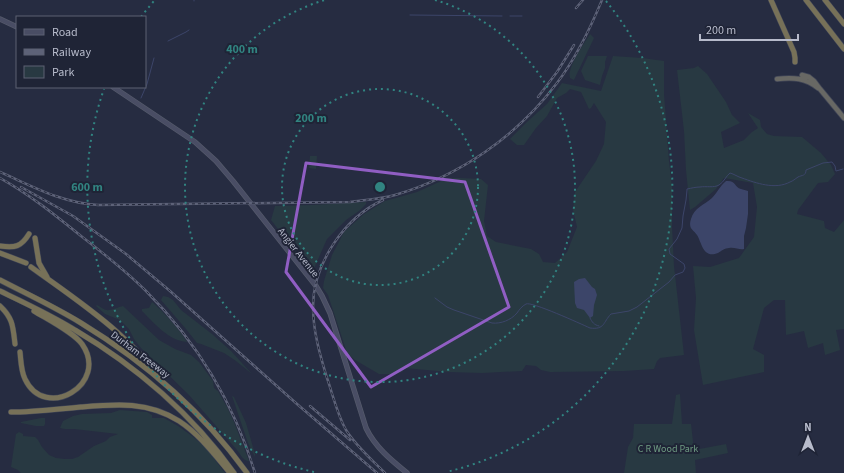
<svg xmlns="http://www.w3.org/2000/svg" width="844" height="473" font-family="'Source Sans 3',sans-serif">
<style>
.green{fill:#283942}
.water{fill:#3c4569}
.lines{fill:none;stroke-linecap:round;stroke-linejoin:round}
.stream{stroke:#3c4569;stroke-width:1}
.secondary-casing{stroke:#555a6b;stroke-width:5.5}
.trunk-casing{stroke:#424758;stroke-width:6}
.motorway-casing{stroke:#424758;stroke-width:6}
.secondary{stroke:#494d64;stroke-width:4}
.trunk{stroke:#686864;stroke-width:4.5}
.motorway{stroke:#777158;stroke-width:5}
.rail-casing{stroke:#5d6278;stroke-width:2.5}
.rail{stroke:#1f2436;stroke-width:1;stroke-dasharray:3;stroke-linecap:butt}
.marked{fill:none;stroke:#905ec3;stroke-width:3;stroke-linejoin:round}
.ring{fill:none;stroke:#318481;stroke-width:2;stroke-dasharray:2 4}
.labels{text-anchor:middle;stroke-width:4;stroke-linejoin:round;paint-order:stroke}
.street-label{font-size:10px;fill:#b7bbcb;stroke:#1f2436}
.park-label{font-size:10px;fill:#6f9c83;stroke:#1f2436}
.centre{fill:#318481;stroke:#1f2436;stroke-width:2}
.ring-label{font-size:12px;text-anchor:middle;font-weight:bold;fill:#318481;stroke:#1f2436;stroke-width:4;stroke-linejoin:round;paint-order:stroke}
</style>
<rect width="100%" height="100%" fill="#262c41"/>
<path class="green" d="M590 34 594 38 574 80 570 78C567 67 584 44 590 34Z
M588 56H607L605 62V68L602 76 600 85 585 80 581 71Z
M613 56 642 58 664 61V94L669 161 672 187V226L674 266 684 355 660 358 657 361 654 369 624 371 550 372 541 370 536 366 526 365 522 371 482 373 449 372 405 368 402 372 394 374H379L355 360 347 353 328 295 323 288 324 281 332 255 344 232 364 214 385 201 417 192 448 178H460L481 179 488 185 484 221 487 236 496 242 531 249 539 254 543 262 555 263 567 252 577 227 573 210 575 192 596 161 604 144 606 122 594 103 591 108 589 109 581 92 570 89 566 93 557 98 547 116 536 128 524 145H517L510 139 528 121 547 104 562 83 601 91Z
M698 66 707 74 726 102 732 115 740 123 721 132 724 148 744 140 752 132 758 128 748 113 760 120 761 127 767 134 774 136 802 137 821 153 831 165 835 174 828 182 818 183 798 210 797 214 824 221 825 228 834 232 844 220V329L836 330 840 350 825 355 823 343 808 348 804 331 786 335 785 300H774L764 308 753 349 764 355V372L703 385 694 330 696 298 693 266 710 267 739 258 754 237 757 207 753 183 724 178 716 189 695 207 690 210 686 170 684 131 677 70 694 68Z
M310 156H317L316 169 309 168Z
M366 202V204L359 211 346 220 327 239 312 273 271 220 275 206 311 205Z
M163 296 168 297 173 300 181 310 212 334 231 351 252 374 236 361 224 353 201 344 197 343 186 329 161 300Z
M152 302C160 308 183 333 187 342 169 341 154 323 142 311V309L149 308Z
M97 305C99 306 103 309 106 310 111 311 118 307 123 306L159 340 175 349 191 355 199 362 213 381 214 388 218 391 227 407 234 422 249 461C243 461 241 455 237 450L189 395 141 348 134 339 129 329 120 320 105 314 96 306Z
M680 394 682 424H691L694 450 726 444 728 453 695 460 696 473H624L628 447 633 438 634 424H672L676 395Z
M232 396 234 397 246 423 255 454V457L248 443Z
M120 410 147 412 152 415V418H164L178 426 192 436 206 448 225 473H21L18 470 11 467 16 434 19 432 23 434V436L35 437 38 440 42 447 49 455 56 458 65 459H72L78 457 94 446 106 441 110 437 118 434 74 429H65L60 428 63 421 73 416 82 414 111 413Z
M41 418H45V424L44 426H36L21 423V422Z"/>
<path class="water" d="M726 181C736 180 734 187 741 189 743 190 746 190 748 191V214L746 228 744 236V249C739 250 735 247 729 248 725 248 721 251 718 253 703 259 702 243 697 235 693 229 688 229 691 219 694 208 704 205 712 198 717 193 720 186 726 181Z
M585 278 592 287 595 289 597 295 594 305 593 316 590 318 584 310 577 308 575 303 574 282 579 279Z"/>
<g class="lines">
<path class="stream" d="M194 0V1
M410 15 502 16
M510 16H522
M168 41 186 32 189 30
M141 98 147 84 154 58
M435 298 447 307 454 310 492 323C501 324 511 320 517 313 519 310 522 306 526 304 531 301 581 324 590 328 605 330 603 322 611 314L629 311 637 307 669 282 675 275 683 272 685 268 684 264 670 254 669 249 677 239 682 228 683 216 686 200 687 190V189C692 188 696 187 700 187 706 186 714 188 719 185 724 182 726 176 730 173 734 174 738 177 742 178 756 183 775 190 790 182 793 181 795 179 798 177 802 175 806 176 806 170L823 163 832 162 835 166 836 171 843 169
M590 318C592 322 594 325 599 326"/>
<g class="secondary-casing">
<path id="secondary" d="M0 19 17 27
M113 87 195 142 216 161 233 181 316 286 322 296 330 313 366 428C375 447 391 460 407 473"/>
</g>
<g class="trunk-casing">
<path id="trunk" d="M802 75 809 77 814 81 820 89 844 118
M777 79C793 77 806 78 818 88"/>
</g>
<g class="motorway-casing">
<path id="motorway" d="M771 0 794 52 795 58V62
M806 0 844 49
M825 0 844 24
M35 238 39 263 47 277
M0 246C15 248 21 247 29 234
M0 253 26 263
M31 267C60 288 90 308 117 332 133 346 148 362 162 378
M0 280C27 294 55 307 81 323 145 362 203 412 247 473
M0 291C25 303 51 315 75 330 136 366 193 415 234 473
M0 306C13 318 13 327 15 344
M20 352C21 361 21 371 25 379 45 422 110 384 82 344 73 332 47 319 34 311
M11 412H20C40 411 61 409 81 407 116 404 148 401 179 421 199 434 214 454 230 473"/>
</g>
<use href="#secondary" class="secondary"/>
<use href="#trunk" class="trunk"/>
<use href="#motorway" class="motorway"/>
<g class="rail-casing">
<path id="rail" d="M576 8 583 0
M538 97 557 72 574 45
M0 172C32 186 62 203 98 205L350 202C365 200 381 199 395 195 460 176 517 136 557 83 576 58 590 29 602 0
M0 178C29 194 55 215 81 236 103 253 126 271 146 291 197 342 234 403 255 473
M21 187 73 216 126 254 170 291 297 404 377 473
M383 200C344 218 313 264 313 307 313 331 320 355 327 378 333 395 337 414 346 430 356 446 371 459 385 473
M310 406 350 440"/>
</g>
<use href="#rail" class="rail"/>
</g>
<path class="marked" d="M306 163 465 182 509 307 371 387 286 272Z"/>
<g class="ring">
<circle cx="380" cy="187" r="98"/>
<path d="M435 0A195 195 0 1 1 325 0"/>
<path d="M314 472A293 293 0 0 1 104 89M141 17A293 293 0 0 1 154 1M606 1A293 293 0 0 1 446 472"/>
</g>
<g class="labels">
<g class="street-label">
<text transform="translate(299 252) rotate(52)" y="4">Angier Avenue</text>
<text transform="translate(141 354) rotate(37)" y="4">Durham Freeway</text>
</g>
<g class="park-label">
<text x="668" y="452">C R Wood Park</text>
</g>
</g>
<circle cx="380" cy="187" r="6" class="centre"/>
<g class="ring-label">
<text x="242" y="53">400 m</text>
<text x="311" y="122">200 m</text>
<text x="87" y="191">600 m</text>
</g>
<rect x="16" y="16" width="130" height="72" fill="#1f2436" stroke="#5c6072"/>
<rect x="24" y="29" width="20" height="6" fill="#494d64" stroke="#5c6072"/>
<text x="52" y="36" font-size="12" fill="#b7bbcb">Road</text>
<rect x="24" y="49" width="20" height="6" fill="#5d6278" stroke="#5c6072"/>
<text x="52" y="56" font-size="12" fill="#b7bbcb">Railway</text>
<rect x="24" y="66" width="20" height="12" fill="#283942" stroke="#5c6072"/>
<text x="52" y="76" font-size="12" fill="#b7bbcb">Park</text>
<g transform="translate(808 437)" stroke="#1f2436" stroke-width="3" paint-order="stroke">
<path d="M0-3L7 15L0 10L-7 15Z" fill="#b7bbcb"/>
<text y="-6" font-size="11" font-weight="bold" text-anchor="middle" fill="#b7bbcb">N</text>
</g>
<path d="M700 34v6h98v-6" fill="none" stroke="#b7bbcb" stroke-width="2"/>
<text x="706" y="34" font-size="12" fill="#b7bbcb" stroke="#1f2436" stroke-width="3" paint-order="stroke">200 m</text>
</svg>
